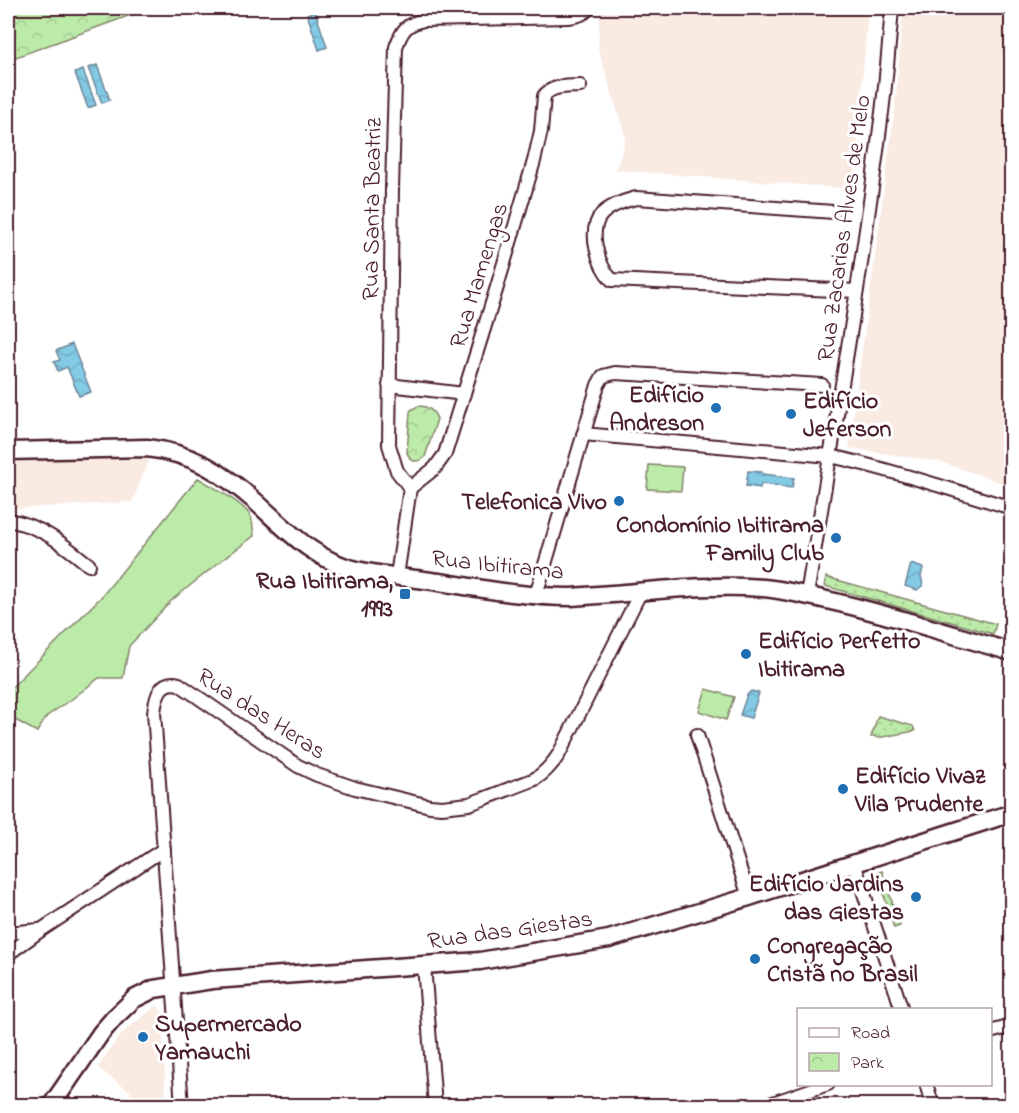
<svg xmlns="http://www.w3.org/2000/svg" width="1019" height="1113" font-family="'Indie Flower',sans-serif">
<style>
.built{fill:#f9eae2}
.grass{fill:#bceaa8;stroke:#83846a;stroke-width:1.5}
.park{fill:url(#park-crowns);stroke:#83846a;stroke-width:1.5}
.garden{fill:url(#garden-dots);stroke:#83846a;stroke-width:1.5}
.water{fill:url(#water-waves);stroke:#6c869a;stroke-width:1.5}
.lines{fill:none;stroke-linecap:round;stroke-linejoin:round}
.minor-casing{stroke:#4a1f2b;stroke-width:16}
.secondary-casing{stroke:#4a1f2b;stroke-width:21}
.minor{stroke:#fff;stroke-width:12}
.secondary{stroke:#fff;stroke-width:16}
.poi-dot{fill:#1f6fb2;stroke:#fff;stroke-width:2}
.labels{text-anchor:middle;stroke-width:6;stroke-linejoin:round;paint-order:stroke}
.street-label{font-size:24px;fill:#4a1f2b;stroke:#fff}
.poi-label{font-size:24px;font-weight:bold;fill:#4a1f2b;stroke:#fff;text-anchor:end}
</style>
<defs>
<pattern id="park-crowns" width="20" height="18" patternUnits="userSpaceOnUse" patternTransform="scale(1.5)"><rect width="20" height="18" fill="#bceaa8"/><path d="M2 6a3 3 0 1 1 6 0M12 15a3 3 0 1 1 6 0" fill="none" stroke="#a3c891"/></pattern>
<pattern id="garden-dots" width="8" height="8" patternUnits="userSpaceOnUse" patternTransform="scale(1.5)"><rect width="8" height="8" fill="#bceaa8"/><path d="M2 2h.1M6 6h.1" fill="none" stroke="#a3c891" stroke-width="1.8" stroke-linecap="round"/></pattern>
<pattern id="water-waves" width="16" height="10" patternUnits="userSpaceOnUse" patternTransform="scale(1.5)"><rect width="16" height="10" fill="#83cae4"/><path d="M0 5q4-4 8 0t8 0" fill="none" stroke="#73adc4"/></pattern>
</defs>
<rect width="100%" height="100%" fill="#fff"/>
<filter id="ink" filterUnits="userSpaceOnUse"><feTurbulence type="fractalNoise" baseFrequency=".0167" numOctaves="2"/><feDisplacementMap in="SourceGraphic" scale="12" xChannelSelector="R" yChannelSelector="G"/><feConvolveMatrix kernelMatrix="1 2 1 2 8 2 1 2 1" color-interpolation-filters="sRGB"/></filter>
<g filter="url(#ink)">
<path class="built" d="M600 8H868L854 189 616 170 626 138 598 49Z
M903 8H1011V486L941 462 849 448 895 108Z
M8 455 151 456 132 502 8 509Z
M157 1005 162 1012 166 1102 127 1105 131 1092 98 1068 112 1046 125 1031Z"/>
<path class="grass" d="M649 465 683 467 681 491 647 489Z
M198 478C210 485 247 505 251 517 253 523 253 530 254 536L222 560 172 600 129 646 123 678H99L72 699 47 716 37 732 8 716V691L103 595Z
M706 689 734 697 726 720 699 711Z"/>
<path class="park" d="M8 8H150L8 60Z
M418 406C427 406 434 410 437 419L425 457C421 461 417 462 411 460L407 453 410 412 411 410Z"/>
<path class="garden" d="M826 577 996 624 993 634 825 586Z
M878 716 913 726 915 731 877 738 875 736 871 737Z
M882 871 900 926 894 928 877 873Z"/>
<path class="water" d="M315 11 327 47 319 50 307 14Z
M97 65 110 100 102 103 88 68Z
M83 70 96 105 88 108 75 73Z
M72 344 91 392 79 396 67 367 58 371 54 362 60 360 56 351Z
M748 471 762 472 763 474 794 478 792 488 761 484 760 488 746 486Z
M911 564 923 568 921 576 923 585 917 590 905 586Z
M751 691 759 693 751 718 740 715 747 695Z"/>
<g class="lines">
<g class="minor-casing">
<path id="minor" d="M834 212 636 198C624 201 611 205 602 214 587 230 598 266 612 280L857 291
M389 385 464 394
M583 434 830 456C891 469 951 490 1012 508
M410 488 435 468 445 454 497 287 534 161 541 131 544 96C552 85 567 87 580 86
M8 520C42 526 63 544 89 565
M397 576 410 488 397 471 389 445 392 189 396 47C402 30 406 24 424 20L568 17C576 16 583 15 589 8
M536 595 598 385 603 376 615 373 822 385
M807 595C833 437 861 279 881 120 886 83 889 45 892 8
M697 735 749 897
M854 863 902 1010
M8 933 39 930
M8 954 41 930 164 849
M424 965 435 1106
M990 1032 1012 1026
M926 1084 933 1106
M182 1106 154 712C156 697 160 679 179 684L298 766 317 775 355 788 430 806 442 807 469 804 483 799 535 779C546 772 552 765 559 754L641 591
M764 1106 828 1084"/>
</g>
<g class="secondary-casing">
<path id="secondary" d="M8 451 147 448C192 453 222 472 256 502 286 529 315 561 357 570 384 576 412 578 439 582 482 589 526 597 571 597 584 596 598 595 612 594 662 590 713 584 763 588 786 590 809 596 831 601 892 615 951 635 1012 652
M51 1106 101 1033 115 1017 134 999 154 989 212 980 480 961 609 939 749 897 1012 813"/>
</g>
<use href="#minor" class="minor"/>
<use href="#secondary" class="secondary"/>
</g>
</g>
<g class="poi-dot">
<circle cx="716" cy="408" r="6"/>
<circle cx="791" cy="414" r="6"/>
<circle cx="619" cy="501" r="6"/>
<circle cx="836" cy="538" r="6"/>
<rect x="399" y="588" width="12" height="12" rx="3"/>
<circle cx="746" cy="654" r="6"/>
<circle cx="843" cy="789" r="6"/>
<circle cx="916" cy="897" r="6"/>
<circle cx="755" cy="959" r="6"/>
<circle cx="143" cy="1037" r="6"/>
</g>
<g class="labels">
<g class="street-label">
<text transform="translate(371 209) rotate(-89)" y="8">Rua Santa Beatriz</text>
<text transform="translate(843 228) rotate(-82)" y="8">Rua Zacarias Alves de Melo</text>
<text transform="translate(478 275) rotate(-73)" y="8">Rua Mamengas</text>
<text transform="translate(498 564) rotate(6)" y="8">Rua Ibitirama</text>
<text transform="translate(262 713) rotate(33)" y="8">Rua das Heras</text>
<text transform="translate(510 929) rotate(-8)" y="8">Rua das Giestas</text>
</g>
<g class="poi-label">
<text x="704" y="402">Edifício<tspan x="704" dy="28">Andreson</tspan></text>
<text x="803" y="408" text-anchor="start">Edifício<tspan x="803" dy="28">Jeferson</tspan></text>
<text x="607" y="509">Telefonica Vivo</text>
<text x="824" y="532">Condomínio Ibitirama<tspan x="824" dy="28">Family Club</tspan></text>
<text x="393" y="588">Rua Ibitirama,<tspan x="393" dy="28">1993</tspan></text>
<text x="758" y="648" text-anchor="start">Edifício Perfetto<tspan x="758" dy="28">Ibitirama</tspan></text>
<text x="855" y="783" text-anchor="start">Edifício Vivaz<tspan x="855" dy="28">Vila Prudente</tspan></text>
<text x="904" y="891">Edifício Jardins<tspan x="904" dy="28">das Giestas</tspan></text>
<text x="767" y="953" text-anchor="start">Congregação<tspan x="767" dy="28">Cristã no Brasil</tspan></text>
<text x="155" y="1031" text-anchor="start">Supermercado<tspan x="155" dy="28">Yamauchi</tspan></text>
</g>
</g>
<rect width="1019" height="1113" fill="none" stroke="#fff" stroke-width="30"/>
<rect x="15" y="15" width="989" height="1083" fill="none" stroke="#4a1f2b" stroke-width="2" filter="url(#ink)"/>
<rect x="797" y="1008" width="195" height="78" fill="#ffffff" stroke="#b7a5aa" stroke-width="1.5"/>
<rect x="809" y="1028" width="30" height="9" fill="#ffffff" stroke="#b7a5aa" stroke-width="1.5"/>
<text x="851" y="1038" font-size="18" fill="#4a1f2b">Road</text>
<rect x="809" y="1053" width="30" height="18" fill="url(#park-crowns)" stroke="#b7a5aa" stroke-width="1.5"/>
<text x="851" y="1068" font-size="18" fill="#4a1f2b">Park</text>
</svg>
